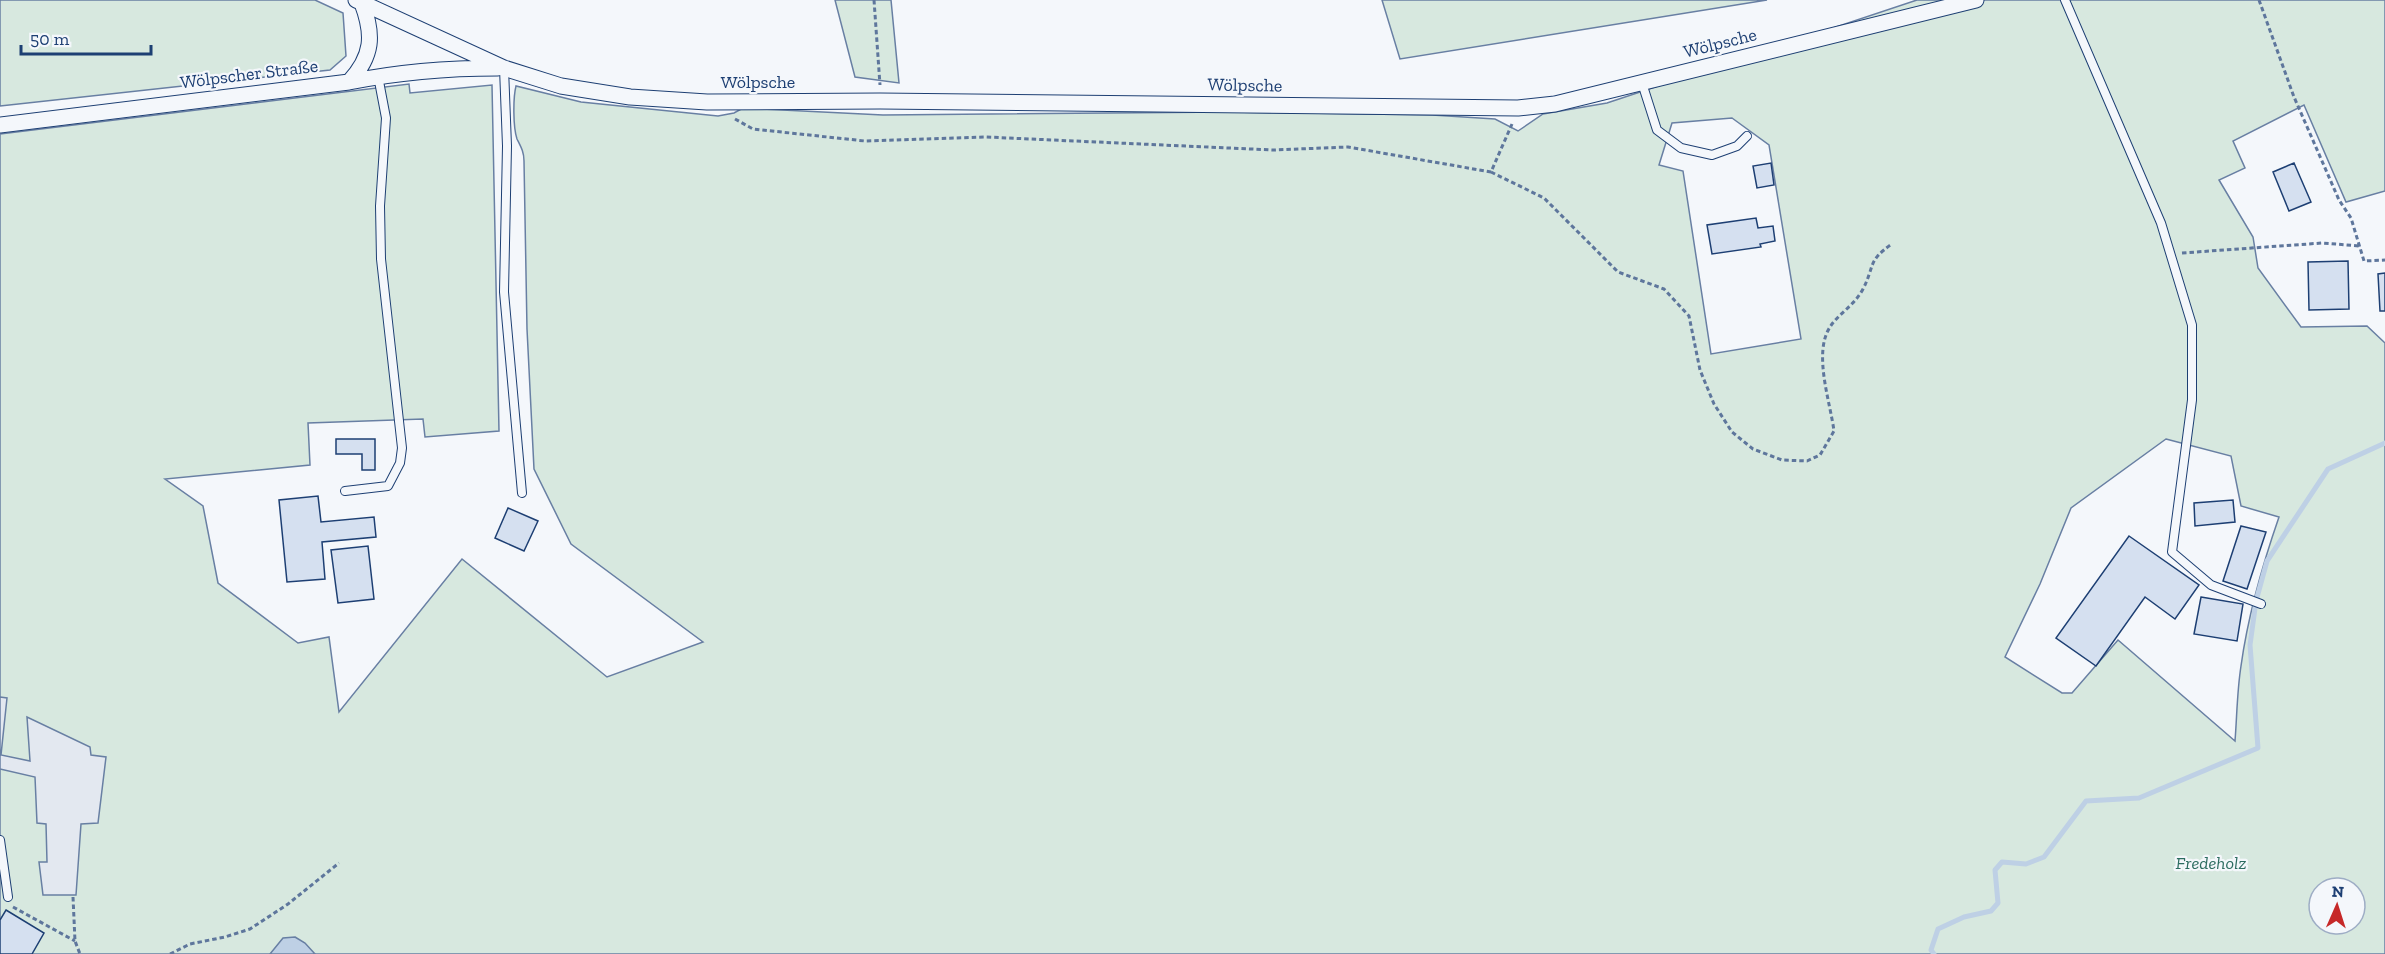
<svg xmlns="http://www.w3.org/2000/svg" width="2385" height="954" font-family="'Zilla Slab',serif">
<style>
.green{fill:#d7e8df;stroke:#687fa3;stroke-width:1.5;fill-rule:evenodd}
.parking{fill:#e3e8f0;stroke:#687fa3;stroke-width:1.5}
.water{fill:#bed0e5;stroke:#687fa3;stroke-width:1.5}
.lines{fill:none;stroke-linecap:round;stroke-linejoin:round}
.stream{stroke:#bed0e5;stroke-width:5}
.building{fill:#d5e0f0;stroke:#1d3f73;stroke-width:1.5}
.lane-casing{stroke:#1d3f73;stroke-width:10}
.street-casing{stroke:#1d3f73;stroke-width:17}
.path{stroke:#5e769c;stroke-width:3;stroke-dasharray:4.5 3;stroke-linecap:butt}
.lane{stroke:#f4f7fb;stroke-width:8}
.street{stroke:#f4f7fb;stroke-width:15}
.labels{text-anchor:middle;stroke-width:4.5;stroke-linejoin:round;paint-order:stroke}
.street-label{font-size:18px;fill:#1d3f73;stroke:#f4f7fb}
.park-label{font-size:18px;font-style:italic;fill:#2c6c60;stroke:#f4f7fb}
</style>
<rect width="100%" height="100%" fill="#f4f7fb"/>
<path class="green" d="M0 0H315L343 13 346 56 330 70 0 106Z
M835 0H891L899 83 855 77Z
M1382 0H1767L1400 59Z
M1917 0H2385V191L2346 202 2304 105 2233 141 2245 168 2219 180 2253 237 2258 268 2301 327 2367 326 2385 343V954H0V134L409 84 410 93 492 85 499 431 425 437 423 419 308 423 310 465 165 479 203 506 218 583 298 643 329 637 339 712 462 559 607 677 703 642 571 544 534 469 527 329 524 161C524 152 521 147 517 139 513 127 513 98 516 86L581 102 718 116 734 113 743 108 883 115 1229 112 1432 115 1495 119 1518 131 1543 114 1607 103ZM1732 118 1769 145 1801 339 1711 354 1683 171 1659 165 1672 123ZM2166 439 2231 456 2241 506 2279 517C2262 566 2248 615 2241 666 2237 691 2237 716 2235 741L2118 640 2072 693H2062L2005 657 2040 584 2071 508ZM2319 888H2355V924H2319Z"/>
<path class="parking" d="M0 697 7 698 1 755 30 761 27 717 90 747 91 755 106 757 98 823 81 824 76 895H43L39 862H47L46 824 37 823 35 777 0 769Z"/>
<path class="water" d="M295 937 305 943 315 954H270L283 938Z"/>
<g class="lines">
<path class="stream" d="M1934 954 1931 950 1938 929 1964 917 1991 911 1998 903 1995 870 2002 862 2026 864 2044 857 2086 801 2139 798 2258 748 2250 645 2256 601 2267 561 2328 469 2385 443"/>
</g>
<path class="building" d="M1771 163 1774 185 1757 188 1753 166Z
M2294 163 2311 202 2289 211 2273 172Z
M1756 218 1758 228 1773 226 1775 241 1760 244 1761 247 1712 254 1707 225Z
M2348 261 2349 309 2309 310 2308 262Z
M2385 273V311H2380L2378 274Z
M336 439H375V470H362V454H336Z
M318 496 321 522 374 517 376 537 322 542 325 579 287 582 279 500Z
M2233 500 2235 522 2195 526 2194 503Z
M508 508 538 521 524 551 495 538Z
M2241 526 2266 532 2247 589 2223 581Z
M2129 536 2199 585 2175 619 2145 597 2096 666 2056 638Z
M368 546 374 599 338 603 331 550Z
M2201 597 2243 604 2237 641 2194 634Z
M6 910 44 933 32 954H0V920Z"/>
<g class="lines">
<g class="lane-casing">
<path id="lane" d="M2065 0 2161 223 2192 325V400L2172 552 2211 585 2261 604
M504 68 507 146 504 292 522 493
M1642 83 1657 130 1681 148 1712 155 1737 146 1747 136
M345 491 388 486 400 463 402 448 381 259 380 206 386 118 378 76
M0 840 8 897"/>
</g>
<g class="street-casing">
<path id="street" d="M356 0 504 68 561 86 630 97 707 102 880 101 1518 108 1555 104 1976 0
M349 82C373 56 374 35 362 3
M0 125 349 82C399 72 447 68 498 68"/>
</g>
<path class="path" d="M874 0 880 85
M2259 0 2294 97 2339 200 2351 218 2364 261 2385 260
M735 119 753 129 865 141 986 137 1273 150 1348 147 1491 172 1512 124
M1491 172 1544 198 1618 272 1664 289 1689 316 1700 370 1714 404 1732 432 1753 449 1782 460 1807 461 1820 455 1834 431C1830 401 1813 353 1830 327 1838 314 1854 306 1863 289 1875 266 1867 261 1892 244
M2182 253 2322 243 2360 246
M73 897 75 941 80 954
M13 907 75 941
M170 954 190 944 225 937 250 929 288 904 339 863"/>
<use href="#lane" class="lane"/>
<use href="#street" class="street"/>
</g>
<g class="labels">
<g class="street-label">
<text transform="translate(1720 43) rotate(-14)" y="6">Wölpsche</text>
<text transform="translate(249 74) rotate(-7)" y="6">Wölpscher Straße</text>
<text x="758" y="88">Wölpsche</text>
<text transform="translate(1245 85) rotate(1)" y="6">Wölpsche</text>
</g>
<g class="park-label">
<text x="2211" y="869">Fredeholz</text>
</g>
</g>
<g transform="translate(2337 906) rotate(3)"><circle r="28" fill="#f4f7fb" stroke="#9eadc5" stroke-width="1.5"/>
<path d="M0-4.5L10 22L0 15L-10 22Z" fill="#c62828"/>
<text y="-9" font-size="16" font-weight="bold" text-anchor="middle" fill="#1d3f73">N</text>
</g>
<path d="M21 45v9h130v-9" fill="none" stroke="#1d3f73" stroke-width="3"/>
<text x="30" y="45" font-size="18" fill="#1d3f73" stroke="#f4f7fb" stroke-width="4.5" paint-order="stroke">50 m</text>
</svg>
